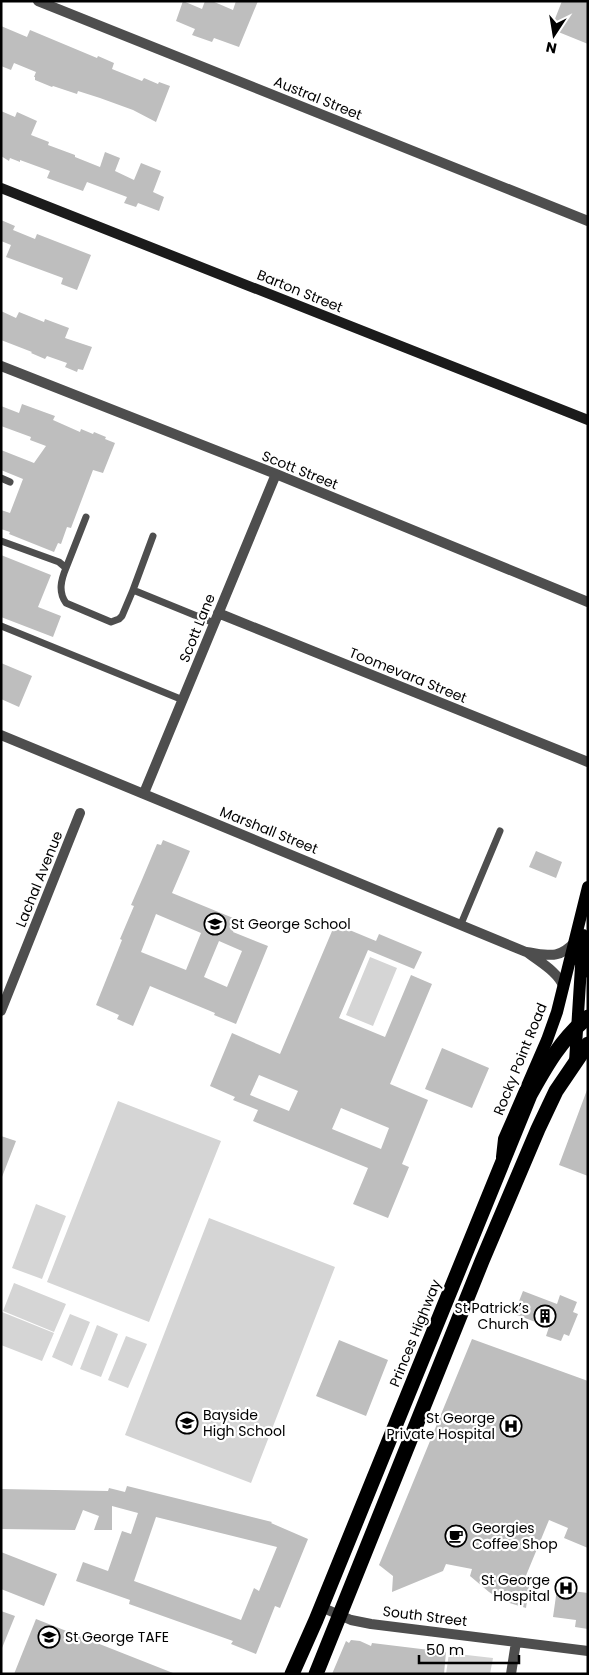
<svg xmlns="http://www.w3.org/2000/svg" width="589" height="1675" font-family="Poppins,sans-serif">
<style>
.green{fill:#d5d5d5}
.building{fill:#bebebe;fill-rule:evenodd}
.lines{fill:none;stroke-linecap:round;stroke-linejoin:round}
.lane{stroke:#4e4e4e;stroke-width:7}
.street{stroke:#4e4e4e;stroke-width:10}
.secondary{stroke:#1b1b1b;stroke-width:10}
.primary{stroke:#000;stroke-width:12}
.highway{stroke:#000;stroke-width:15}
.labels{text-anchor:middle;stroke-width:4.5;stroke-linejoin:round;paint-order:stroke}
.street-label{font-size:14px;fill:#000;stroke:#fff}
.poi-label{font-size:14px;fill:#000;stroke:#fff;text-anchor:start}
</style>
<rect width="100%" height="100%" fill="#fff"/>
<path class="green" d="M370 957 397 968 373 1026 346 1015Z
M118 1101 221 1141 149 1322 47 1282Z
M36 1204 66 1216 42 1279 12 1268Z
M209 1218 335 1267 251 1483 125 1435Z
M14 1283 66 1304 54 1332 3 1311Z
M2 1312 54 1333 42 1361 1 1345Z
M70 1314 90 1322 72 1366 52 1357Z
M97 1325 118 1334 101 1377 80 1369Z
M126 1336 147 1344 128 1388 108 1380Z
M449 1653 493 1658 490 1674H446Z"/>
<path class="building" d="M183 1 202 9 205 1H212L233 10 236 1H258L239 47 214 38 212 42 192 35 195 29 176 21Z
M562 1H588V44L551 29Z
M1 26 27 37 30 30 97 58 98 56 114 63 112 69 142 81 144 78 158 84 159 82 170 86 156 122 133 110 100 98 78 91 77 94 53 86 52 87 35 80V77H34L36 72 14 63 11 70 1 66Z
M1 111 15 117 17 112 37 121 31 135 49 142 48 145 75 155V157L100 167 105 152 120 158 115 171 134 180 141 163 161 171 153 192 164 197 159 211 138 203 136 207 124 203 127 197 87 182 83 191 47 178 50 171 20 160V162L10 158 9 161 1 156Z
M1 220 15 226 13 230 35 239 37 234 91 255 77 290 61 284 63 278 6 257 11 245 1 241Z
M1 311 16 318 19 312 44 322 45 319 69 328 65 338 92 347 83 370 78 369 77 372 65 367 67 363 47 356 45 359 31 353 32 352 1 340Z
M22 404 55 416 53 420 80 432 81 429 93 434 94 432 106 437 105 439 115 443 103 473 93 470 71 528 67 527 61 544 58 543 54 552 9 534 10 532 1 529V510L10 513 23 479 1 470V450L34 463 46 446 30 440 31 437 1 426V406L19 413Z
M1 555 51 575 38 607 61 616 53 637 1 617Z
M1 663 32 676 19 707 1 699Z
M163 840 190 851 172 893 238 920 233 932 268 946 236 1024 214 1015 215 1013 150 986 133 1026 117 1019 119 1015 96 1005 122 940 120 939 134 906 131 905 141 882 157 844 161 845ZM156 914 201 933 186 970 141 952ZM219 941 242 951 227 987 204 977Z
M536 851 562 862 556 878 529 867Z
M335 924 376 941 379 934 422 952 414 969 368 950 339 1018 385 1037 411 975 432 984 390 1084 428 1100 402 1164 409 1167 388 1218 353 1204 368 1168 253 1121 258 1110 233 1100 235 1097 210 1086 232 1033 280 1054ZM259 1075 298 1091 289 1111 250 1095ZM341 1108 389 1128 381 1149 332 1129Z
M442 1048 489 1068 472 1108 425 1089Z
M587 1090H588V1176L559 1165Z
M1 1136 16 1141 2 1177 1 1176Z
M523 1291 557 1304 560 1295 577 1302 573 1312 578 1314 569 1336 564 1334 561 1341 546 1336 549 1327 514 1314Z
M472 1339 588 1381V1548L564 1538 568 1528 549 1520 525 1578 530 1580 526 1608 503 1601 489 1592 470 1576 472 1569 446 1564 443 1571 392 1592 393 1576 379 1565Z
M339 1340 388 1360 366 1416 316 1396Z
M127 1486 272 1522 271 1523 308 1539 280 1608 275 1606 256 1654 231 1644 233 1641 129 1604 130 1600 76 1581 83 1562 108 1571 122 1531 131 1534 138 1513 112 1506V1530H94L99 1516 83 1510 75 1530 1 1529V1489L108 1491 109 1488 125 1492ZM156 1517 277 1547 259 1591 254 1588 241 1620 134 1581Z
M1 1552 57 1574 44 1606 1 1589Z
M557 1589 588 1593V1629L575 1627 576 1620 553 1617Z
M1 1611 15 1616 2 1648H1Z
M36 1619 173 1673V1674H14Z
M351 1640 360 1641 371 1646 372 1643 446 1652 444 1674H332L346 1641 349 1643Z"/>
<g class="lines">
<path class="lane" d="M1 478 10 482
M1 541 59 562 66 568C61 580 58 592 66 603L111 622 119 619 122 616 133 590 214 623
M66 568 86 517
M133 590 153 536
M1 626 183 700
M461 924 500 831"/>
<path class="street" d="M38 1 588 221
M1 366 276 474 588 602
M218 613 588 762
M1 735 526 952C549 955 558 960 575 942
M144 793 276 474
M527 952C541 963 557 971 564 987
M1 1011 80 813
M321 1607 351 1620 371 1624 588 1651
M511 1674 516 1642"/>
<path class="secondary" d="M1 188 588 420"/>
<path class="primary" d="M575 1062 583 935
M502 1157 504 1139 547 1040 557 1012 588 887"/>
<path class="highway" d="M581 960 588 970
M292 1674 316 1620 530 1095C546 1066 562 1038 588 1017
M316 1674 482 1261 538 1129 556 1091 588 1044"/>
</g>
<defs>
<g id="school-ring" transform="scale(1.125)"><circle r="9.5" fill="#fff" stroke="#000" stroke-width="1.5"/><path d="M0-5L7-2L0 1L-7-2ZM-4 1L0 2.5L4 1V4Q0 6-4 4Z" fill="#000"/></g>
<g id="building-ring" transform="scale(1.125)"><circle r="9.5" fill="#fff" stroke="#000" stroke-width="1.5"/><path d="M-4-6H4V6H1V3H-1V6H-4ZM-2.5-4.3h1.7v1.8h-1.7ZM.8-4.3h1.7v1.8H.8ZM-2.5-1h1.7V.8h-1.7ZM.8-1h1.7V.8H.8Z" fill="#000"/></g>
<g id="hospital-ring" transform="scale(1.125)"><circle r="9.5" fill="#fff" stroke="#000" stroke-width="1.5"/><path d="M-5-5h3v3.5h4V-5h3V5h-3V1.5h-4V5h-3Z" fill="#000"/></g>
<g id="cafe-ring" transform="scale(1.125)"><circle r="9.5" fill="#fff" stroke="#000" stroke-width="1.5"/><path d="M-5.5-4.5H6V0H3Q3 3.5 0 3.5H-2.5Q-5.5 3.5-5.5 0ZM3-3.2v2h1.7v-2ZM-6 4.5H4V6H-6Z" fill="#000"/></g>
<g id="university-ring" transform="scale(1.125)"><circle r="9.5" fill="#fff" stroke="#000" stroke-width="1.5"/><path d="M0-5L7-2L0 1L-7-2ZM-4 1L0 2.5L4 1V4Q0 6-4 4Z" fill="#000"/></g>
</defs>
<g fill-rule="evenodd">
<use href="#school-ring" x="215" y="924"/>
<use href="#building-ring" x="545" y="1316"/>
<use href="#school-ring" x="187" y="1423"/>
<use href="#hospital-ring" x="511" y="1426"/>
<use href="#cafe-ring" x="456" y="1536"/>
<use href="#hospital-ring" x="566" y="1588"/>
<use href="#university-ring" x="49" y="1637"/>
</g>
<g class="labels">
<g class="street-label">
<text transform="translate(318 98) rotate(22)" y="5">Austral Street</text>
<text transform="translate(300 291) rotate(22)" y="5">Barton Street</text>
<text transform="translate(300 470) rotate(22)" y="5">Scott Street</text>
<text transform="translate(197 628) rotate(-68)" y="5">Scott Lane</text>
<text transform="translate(408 675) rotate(22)" y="5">Toomevara Street</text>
<text transform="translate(269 830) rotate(22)" y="5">Marshall Street</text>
<text transform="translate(39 879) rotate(-68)" y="5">Lachal Avenue</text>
<text transform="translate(520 1059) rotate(-68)" y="5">Rocky Point Road</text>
<text transform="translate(415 1333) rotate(-68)" y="5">Princes Highway</text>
<text transform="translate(425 1616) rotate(7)" y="5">South Street</text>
</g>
<g class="poi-label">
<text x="231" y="929">St George School</text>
<text x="529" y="1313" text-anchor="end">St Patrick’s<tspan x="529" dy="16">Church</tspan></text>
<text x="203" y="1420">Bayside<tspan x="203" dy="16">High School</tspan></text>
<text x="495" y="1423" text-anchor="end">St George<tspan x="495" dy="16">Private Hospital</tspan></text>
<text x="472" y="1533">Georgies<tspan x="472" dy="16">Coffee Shop</tspan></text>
<text x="550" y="1585" text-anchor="end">St George<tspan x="550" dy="16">Hospital</tspan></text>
<text x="65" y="1642">St George TAFE</text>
</g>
</g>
<rect width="589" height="1675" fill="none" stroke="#000000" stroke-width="5"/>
<g transform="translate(554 35) rotate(192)" stroke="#ffffff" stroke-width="4" paint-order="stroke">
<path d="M0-4L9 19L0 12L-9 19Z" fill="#000000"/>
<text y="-8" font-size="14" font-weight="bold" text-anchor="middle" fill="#000000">N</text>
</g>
<path d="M419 1655v8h100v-8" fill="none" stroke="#000000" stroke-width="2.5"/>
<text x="426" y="1655" font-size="15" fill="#000000" stroke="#ffffff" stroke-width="4" paint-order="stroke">50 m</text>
</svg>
